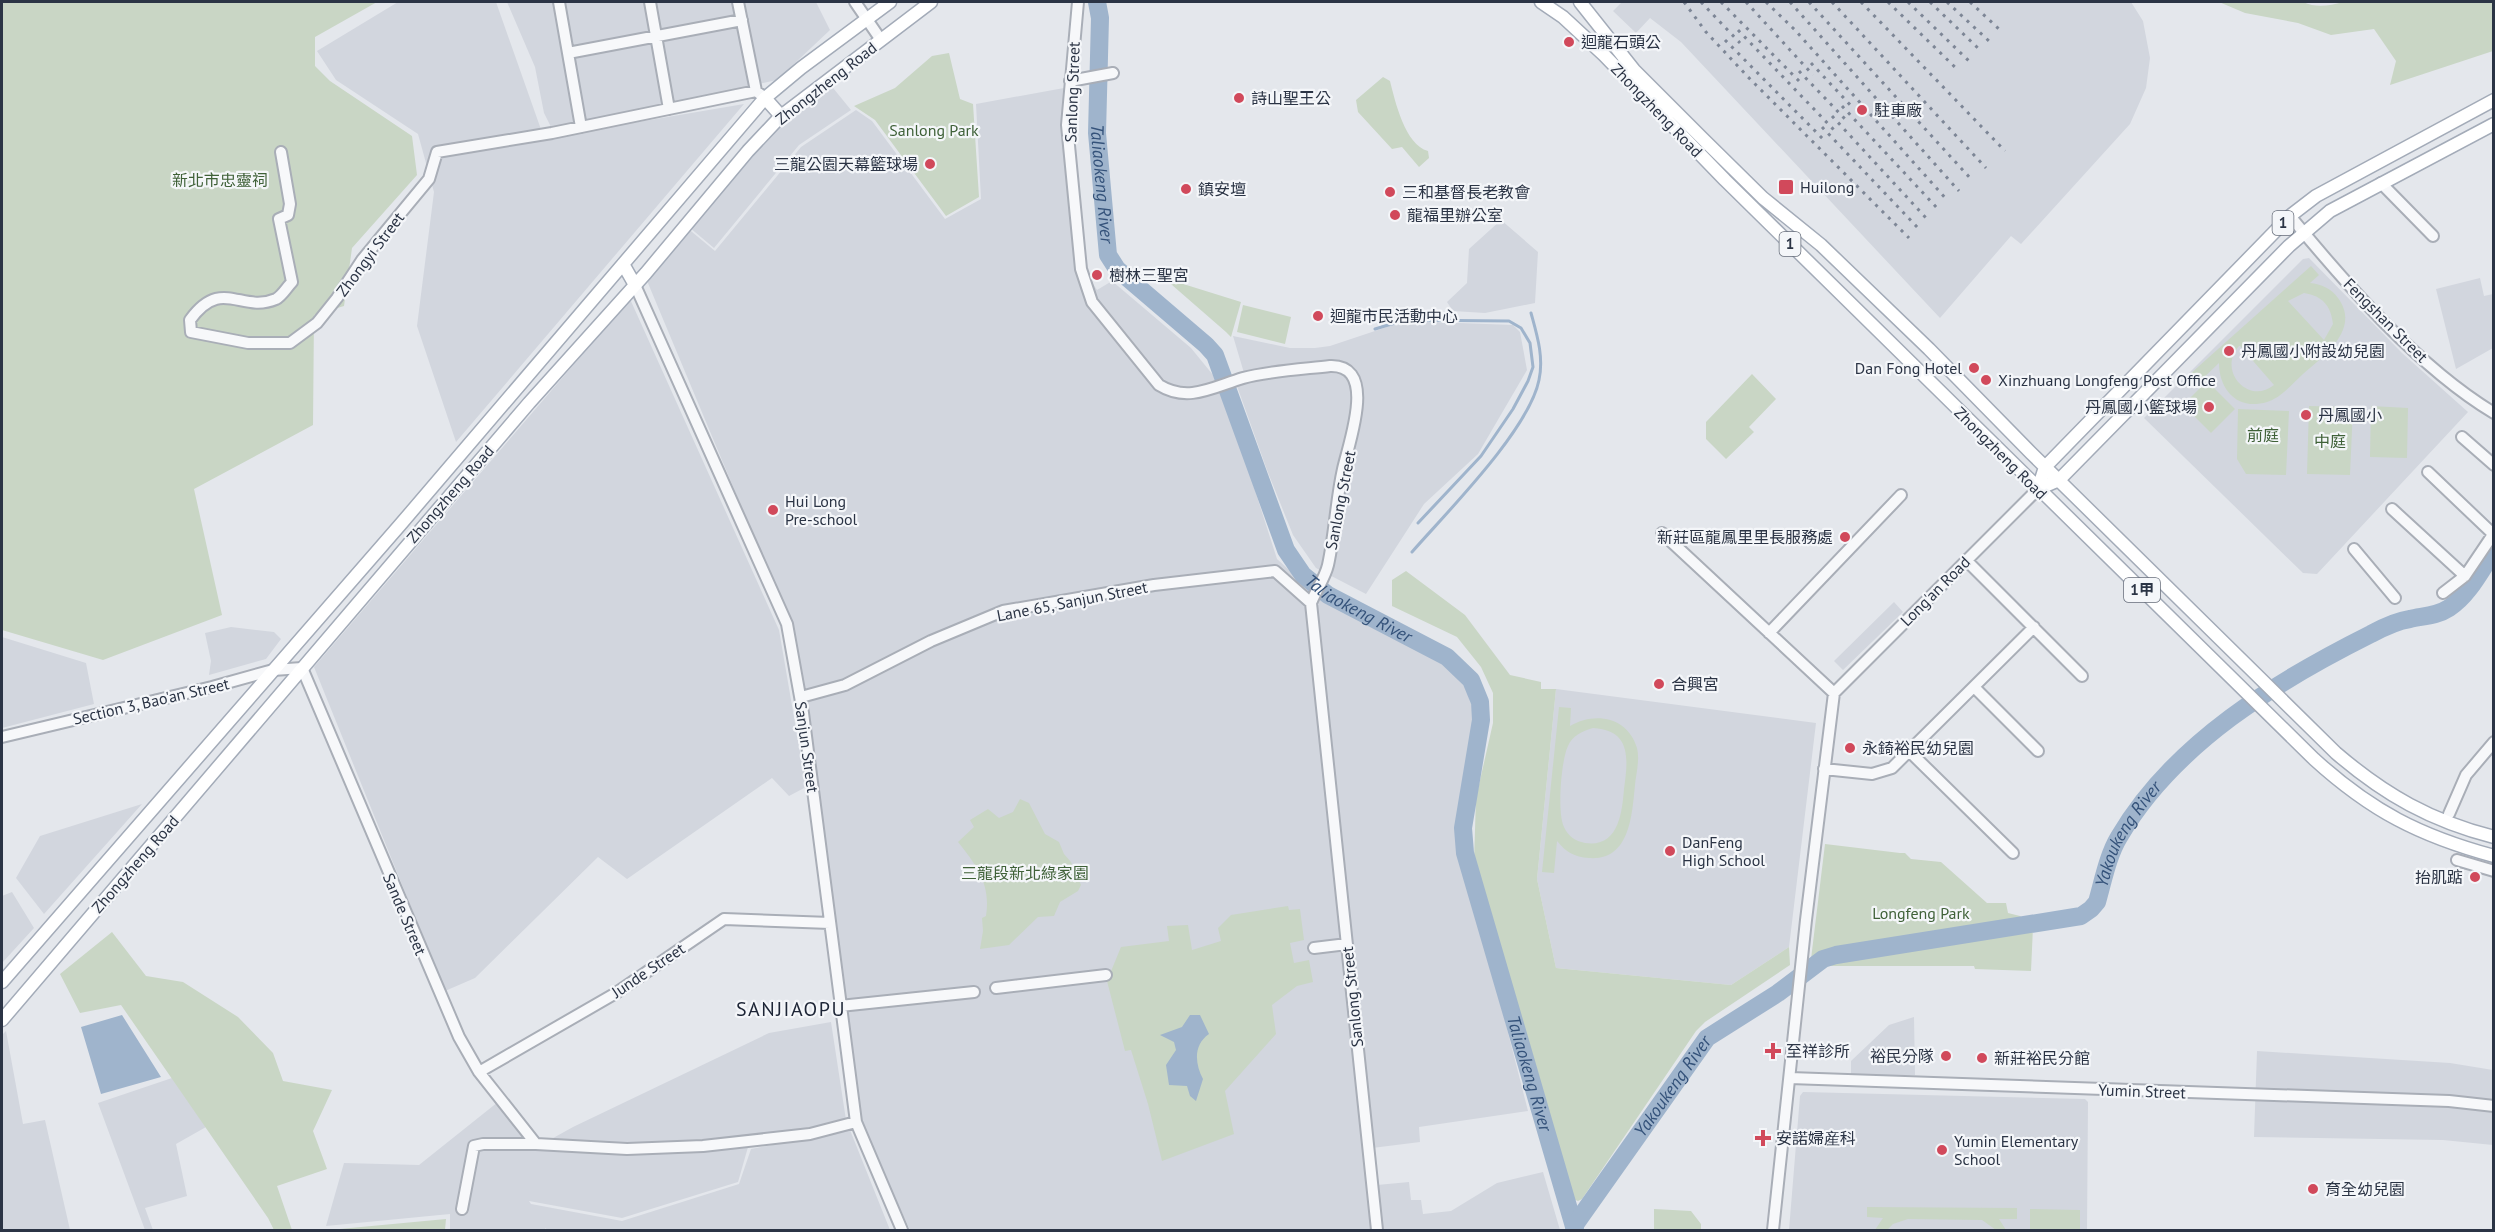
<svg xmlns="http://www.w3.org/2000/svg" width="2495" height="1232" font-family="'PT Sans','Noto Sans TC',sans-serif">
<style>
.built{fill:#d2d6de}
.green{fill:#c9d6c5;fill-rule:evenodd}
.water{fill:#9fb4cc}
.lines{fill:none;stroke-linecap:round;stroke-linejoin:round}
.stream{stroke:#9fb4cc;stroke-width:3}
.river{stroke:#9fb4cc;stroke-width:18}
.minor-casing{stroke:#a9aeb7;stroke-width:14}
.major-casing{stroke:#a3abb8;stroke-width:15}
.minor{stroke:#f7f8fa;stroke-width:10}
.major{stroke:#fff;stroke-width:12}
.rail{stroke:#7d8696;stroke-width:3;stroke-dasharray:3 6;stroke-linecap:butt}
.poi-dot{fill:#d1495b;stroke:#f4f6f9;stroke-width:2}
.labels{text-anchor:middle;stroke-width:4.5;stroke-linejoin:round;paint-order:stroke}
.shield{fill:#f4f6f9;stroke:#676e7b;stroke-width:1.5}
.shield-label{font-size:15px;font-weight:bold;fill:#2b3445}
.poi-label{font-size:16px;fill:#2b3445;stroke:#f4f6f9;text-anchor:start}
.street-label{font-size:16px;fill:#2b3445;stroke:#f4f6f9}
.park-label{font-size:16px;fill:#3f6138;stroke:#f4f6f9}
.water-label{font-size:18px;font-style:italic;fill:#34527a;stroke:#f4f6f9}
.quarter-label{font-size:20px;letter-spacing:1.5px;fill:#1d2536;stroke:#f4f6f9}
</style>
<rect width="100%" height="100%" fill="#e4e7ec"/>
<path class="built" d="M398 2H496L544 138 744 104 456 442 417 326 434 192 418 134 336 80 317 51Z
M507 2H816L830 30 777 80 552 129 544 113 535 67Z
M1622 2H2131L2143 21 2150 58 2146 88 2130 124 2021 244 2011 236 1940 318 1681 42 1650 18 1636 33 1613 11Z
M829 83 851 110 799 145 714 248 689 227 780 117Z
M1064 88 1062 125 1083 268 1097 290 1112 281 1191 348 1213 375 1227 403 1277 559 1309 588 1442 664 1464 684 1475 715 1455 825 1528 1111 1419 1127 1420 1142 1372 1148 1377 1185 1409 1182 1411 1200H1421L1423 1214 1451 1211 1497 1183 1543 1172 1560 1230H910L858 1119 793 630 645 276 686 227 715 251 801 147 856 110 872 121 945 219 981 199 976 104Z
M1501 220 1538 252 1535 303 1485 313 1453 311 1447 302 1467 283 1469 249Z
M2309 258 2402 353 2468 412 2317 574 2303 573 2144 418 2303 259Z
M2480 278 2484 296 2493 294V348L2456 369 2436 289Z
M630 299 779 630 806 787 789 796 772 778 627 879 598 857 475 978 445 991 314 667Z
M1405 321 1513 325 1520 332 1527 370 1478 454 1424 504 1366 594 1316 568 1293 535 1267 470 1237 386 1247 383 1233 336 1290 348H1315L1330 346Z
M1894 602 1903 612 1843 670 1834 661Z
M231 627 274 632 281 639 266 659 209 675 211 661 205 633Z
M2 637 86 663 94 704 2 728Z
M1556 689 1816 723 1789 947 1731 985 1556 968 1537 879Z
M142 804 44 914 16 878 40 836Z
M12 892 34 928 2 963V896Z
M1914 1017 1915 1075H1851V1061L1889 1025Z
M831 1022 846 1120 811 1130 770 1133 748 1147 738 1182 622 1218 529 1201 531 1204 622 1221 739 1184 751 1149 850 1130 890 1230H548L545 1228 546 1230H450V1214L326 1226 344 1163 419 1165 498 1102 537 1147 573 1127 769 1033Z
M6 1031 23 1124 45 1120 70 1230H2V1035Z
M2257 1051 2450 1063 2493 1070V1145L2443 1140 2254 1137Z
M172 1078 206 1127 176 1144 187 1196 145 1208 153 1230H145L98 1103Z
M1803 1092 2085 1099 2088 1102 2087 1230H1789L1800 1096Z"/>
<path class="green" d="M2 2H377L315 37V66L330 81 412 136 417 175 352 248 344 306 314 315 313 425 194 489 222 615 103 660 2 630Z
M2219 2H2303C2316 8 2329 6 2343 2H2493V51L2390 85 2396 61 2374 29 2331 35 2298 23 2245 13Z
M949 53 960 99 973 104 979 197 946 216 875 120 854 106 895 88 932 56Z
M1383 77 1390 81C1395 101 1405 145 1428 151L1429 158 1419 167 1402 147 1392 149 1358 112 1356 100Z
M2311 266 2319 275 2310 283C2321 284 2332 289 2338 298 2361 329 2324 356 2303 374 2292 384 2281 398 2267 402 2238 411 2219 390 2219 363L2197 384 2189 375ZM2304 293C2323 296 2331 306 2333 324L2324 340 2288 301ZM2239 346H2240L2274 385C2248 406 2217 370 2239 346Z
M1164 278 1241 302 1231 337 1226 332Z
M1243 305 1291 317 1285 344 1237 332Z
M1752 374 1776 399 1749 427 1754 432 1726 459 1706 439V422Z
M2207 381 2235 409 2211 433 2183 405Z
M2309 406 2353 407 2350 475 2307 474Z
M2371 406 2408 408 2407 458 2370 457Z
M2238 409 2289 411 2286 475 2246 474 2237 459Z
M1406 571 1465 615 1510 675 1541 682V689H1556L1537 879 1556 968 1731 985 1789 947 1790 965 1705 1022 1696 1031 1582 1199 1578 1201 1573 1199 1570 1193 1474 862 1476 798 1493 723V693L1481 667 1457 637 1392 606V580Z
M1559 707 1571 708 1570 726C1595 711 1628 717 1637 748 1640 760 1636 774 1635 785 1632 815 1630 861 1589 858 1574 857 1566 852 1557 841L1554 873 1542 872ZM1593 728C1632 730 1628 760 1624 789 1622 814 1618 848 1585 843 1575 841 1568 836 1564 827 1557 814 1561 760 1568 746 1572 736 1582 731 1593 728Z
M1020 799 1029 803 1045 834 1059 842 1064 854 1071 862 1081 885 1078 891 1060 902 1054 916 1038 917 1009 945 980 949 983 931 982 918 986 916C991 884 977 866 958 842L974 827 970 820 988 809 999 818 1013 812Z
M1825 844 1900 853H1905L1911 859 1941 862 1987 903H2006L2008 913 2020 916 2033 927 2031 971 1975 969 1974 966H1828L1834 960 1880 953 1878 942 1829 950 1811 959Z
M1288 906 1289 910 1300 909 1304 940 1290 943 1294 963 1309 960 1313 982 1297 986 1272 1005 1276 1034 1225 1091 1234 1134 1162 1161 1148 1104 1131 1050 1125 1051 1107 981 1121 947 1169 941 1167 926 1188 925 1192 950 1221 941 1218 928 1231 915Z
M112 932 146 976 183 982 238 1017 273 1053 283 1081 332 1090 313 1131 327 1169 277 1186 292 1230H274L268 1218 121 1005 80 1013 60 974Z
M1867 1207 2017 1208V1219H1999L2006 1230H1996L1982 1220 1908 1219 1893 1224 1887 1230H1875L1883 1218 1867 1217Z
M1654 1209 1691 1211 1701 1224V1230H1654Z
M2030 1209 2080 1210V1230H2030Z
M446 1219 445 1230H328H329Z"/>
<path class="water" d="M122 1015 161 1077 101 1094 81 1027Z
M1190 1015H1200L1209 1034C1193 1045 1195 1064 1203 1079L1196 1101 1190 1096 1187 1086 1169 1085 1166 1065 1176 1050 1174 1042 1160 1035 1182 1027Z"/>
<g class="lines">
<path class="stream" d="M1375 329 1405 320 1509 321 1521 328 1530 343 1533 367 1528 381 1513 409 1481 456 1418 523
M1412 552C1446 513 1529 430 1539 380 1544 357 1537 335 1531 313"/>
<g class="river">
<path id="s1" d="M1097 2 1100 18 1097 133 1108 255 1117 269 1206 345 1215 355 1286 550 1303 575 1328 595 1447 657 1471 680 1480 702 1481 720 1463 828 1465 853 1575 1230"/>
<path id="s2" d="M1574 1226 1707 1038 1778 993 1823 959 1836 955 2081 916 2091 909 2097 902C2103 881 2108 855 2119 837 2174 743 2277 681 2371 634 2384 627 2396 621 2410 619 2423 616 2437 616 2449 608 2469 595 2481 570 2494 551"/>
</g>
<g class="minor-casing">
<path id="minor" d="M559 2 581 127
M650 2 669 109
M738 2 756 91
M855 2 881 40
M1078 2 1067 125 1081 269 1092 302 1159 385C1188 403 1213 387 1243 378 1268 371 1304 369 1330 366 1379 364 1348 445 1343 469 1336 500 1335 533 1328 565 1325 578 1316 590 1311 603L1377 1230
M568 53 742 20
M1070 81 1113 73
M281 152 290 204 288 215 279 219 292 282C287 287 282 296 276 299 241 314 222 276 190 320L191 332 248 343H290L317 323 337 298 362 260 429 179 437 152 552 133 756 91 765 98
M2381 183 2433 236
M2290 216C2345 283 2419 368 2494 413
M635 285 787 624 803 713 856 1122 902 1230
M2462 437 2494 465
M2428 472 2493 534
M2392 509 2465 576
M1662 533 1834 693
M2354 549 2395 598
M1966 560 2082 676
M2443 593 2465 576 2494 533
M1769 633 1901 495
M1975 688 2038 751
M801 697 845 685 931 641 1003 611 1154 585 1275 571 1311 603
M2 737 212 687 273 670 302 668 459 1037 479 1072 536 1144
M1910 752 2013 853
M1824 769 1872 774 1892 768 2034 627
M2449 814 2466 775 2494 742
M2457 860 2494 871
M1314 948 1347 944
M996 988 1106 975
M840 1006 974 992
M479 1072 616 993 724 919 830 923
M1790 1078 2449 1101 2494 1106
M462 1209 474 1146 483 1144H536L627 1149 703 1146 810 1134 856 1122
M1773 1230 1806 920 1834 693 2038 489"/>
</g>
<g class="major-casing">
<path id="major" d="M1541 2 1563 17 1604 55 1725 180 2314 759C2371 811 2420 836 2494 856
M1580 2 1634 70 1702 138 1763 198 1821 245 1929 349 2031 453 2336 753C2385 795 2431 821 2494 837
M765 98 781 116
M623 264 635 285
M2038 489 2045 467 2290 216 2316 196 2494 100
M2038 489 2059 480 2289 246 2330 211 2494 124
M2 982 400 525 765 98 801 68 890 2
M2 1020 529 403 646 273 748 151 781 116 931 2"/>
</g>
<use href="#minor" class="minor"/>
<use href="#major" class="major"/>
<path class="rail" d="M1684 2 1706 32 1748 77 1909 238
M1701 2 1740 43
M1721 2 1801 83
M1746 2 1813 75
M1766 2 1795 30 1948 201
M1790 2 1959 191
M1809 2 1971 179
M1832 2 1986 168
M1861 2 2005 151
M1888 2 1959 71
M1908 2 1969 61
M1930 2 1980 50
M1947 2 1989 41
M1970 2 2000 30
M1738 30 1834 130
M1725 40 1824 140
M1811 63 1854 109
M1799 71 1845 119
M1842 106 1938 209
M1832 116 1927 219
M1822 127 1918 228"/>
</g>
<g class="poi-dot">
<circle cx="1569" cy="42" r="6"/>
<circle cx="1239" cy="98" r="6"/>
<circle cx="1862" cy="110" r="6"/>
<circle cx="930" cy="164" r="6"/>
<rect x="1778" y="179" width="16" height="16" rx="3"/>
<circle cx="1186" cy="189" r="6"/>
<circle cx="1390" cy="192" r="6"/>
<circle cx="1395" cy="215" r="6"/>
<circle cx="1097" cy="275" r="6"/>
<circle cx="1318" cy="316" r="6"/>
<circle cx="2229" cy="351" r="6"/>
<circle cx="1974" cy="368" r="6"/>
<circle cx="1986" cy="380" r="6"/>
<circle cx="2209" cy="407" r="6"/>
<circle cx="2306" cy="415" r="6"/>
<circle cx="773" cy="510" r="6"/>
<circle cx="1845" cy="537" r="6"/>
<circle cx="1659" cy="684" r="6"/>
<circle cx="1850" cy="748" r="6"/>
<circle cx="1670" cy="851" r="6"/>
<circle cx="2475" cy="877" r="6"/>
<path d="M1770 1042h6v6h6v6h-6v6h-6v-6h-6v-6h6z"/>
<circle cx="1946" cy="1056" r="6"/>
<circle cx="1982" cy="1058" r="6"/>
<path d="M1760 1129h6v6h6v6h-6v6h-6v-6h-6v-6h6z"/>
<circle cx="1942" cy="1150" r="6"/>
<circle cx="2313" cy="1189" r="6"/>
</g>
<g class="labels">
<g class="shield">
<rect x="2272.5" y="211" width="21" height="24" rx="4.5"/>
<rect x="1779.5" y="232" width="21" height="24" rx="4.5"/>
<rect x="2124" y="578" width="36" height="24" rx="4.5"/>
</g>
<g class="shield-label">
<text x="2283" y="228">1</text>
<text x="1790" y="249">1</text>
<text x="2142" y="595">1甲</text>
</g>
<g class="poi-label">
<text x="1581" y="48">迴龍石頭公</text>
<text x="1251" y="104">詩山聖王公</text>
<text x="1874" y="116">駐車廠</text>
<text x="918" y="170" text-anchor="end">三龍公園天幕籃球場</text>
<text x="1800" y="193">Huilong</text>
<text x="1198" y="195">鎮安壇</text>
<text x="1402" y="198">三和基督長老教會</text>
<text x="1407" y="221">龍福里辦公室</text>
<text x="1109" y="281">樹林三聖宮</text>
<text x="1330" y="322">迴龍市民活動中心</text>
<text x="2241" y="357">丹鳳國小附設幼兒園</text>
<text x="1962" y="374" text-anchor="end">Dan Fong Hotel</text>
<text x="1998" y="386">Xinzhuang Longfeng Post Office</text>
<text x="2197" y="413" text-anchor="end">丹鳳國小籃球場</text>
<text x="2318" y="421">丹鳳國小</text>
<text x="785" y="507">Hui Long<tspan x="785" dy="18">Pre-school</tspan></text>
<text x="1833" y="543" text-anchor="end">新莊區龍鳳里里長服務處</text>
<text x="1671" y="690">合興宮</text>
<text x="1862" y="754">永錡裕民幼兒園</text>
<text x="1682" y="848">DanFeng<tspan x="1682" dy="18">High School</tspan></text>
<text x="2463" y="883" text-anchor="end">抬肌踮</text>
<text x="1786" y="1057">至祥診所</text>
<text x="1934" y="1062" text-anchor="end">裕民分隊</text>
<text x="1994" y="1064">新莊裕民分館</text>
<text x="1776" y="1144">安諾婦産科</text>
<text x="1954" y="1147">Yumin Elementary<tspan x="1954" dy="18">School</tspan></text>
<text x="2325" y="1195">育全幼兒園</text>
</g>
<g class="street-label">
<text transform="translate(826 83) rotate(-38)" y="6">Zhongzheng Road</text>
<text transform="translate(1072 92) rotate(-88)" y="6">Sanlong Street</text>
<text transform="translate(1657 110) rotate(46)" y="6">Zhongzheng Road</text>
<text transform="translate(370 254) rotate(-53)" y="6">Zhongyi Street</text>
<text transform="translate(2386 320) rotate(45)" y="6">Fengshan Street</text>
<text transform="translate(2001 453) rotate(45)" y="6">Zhongzheng Road</text>
<text transform="translate(450 494) rotate(-49)" y="6">Zhongzheng Road</text>
<text transform="translate(1340 500) rotate(-79)" y="6">Sanlong Street</text>
<text transform="translate(1935 591) rotate(-45)" y="6">Long'an Road</text>
<text transform="translate(1072 601) rotate(-11)" y="6">Lane 65, Sanjun Street</text>
<text transform="translate(151 701) rotate(-13)" y="6">Section 3, Bao'an Street</text>
<text transform="translate(807 747) rotate(82)" y="6">Sanjun Street</text>
<text transform="translate(135 864) rotate(-49)" y="6">Zhongzheng Road</text>
<text transform="translate(405 914) rotate(67)" y="6">Sande Street</text>
<text transform="translate(648 970) rotate(-34)" y="6">Junde Street</text>
<text transform="translate(1352 997) rotate(-96)" y="6">Sanlong Street</text>
<text transform="translate(2142 1091) rotate(2)" y="6">Yumin Street</text>
</g>
<g class="park-label">
<text x="934" y="136">Sanlong Park</text>
<text x="220" y="186">新北市忠靈祠</text>
<text x="2263" y="441">前庭</text>
<text x="2330" y="447">中庭</text>
<text x="1025" y="879">三龍段新北綠家園</text>
<text x="1921" y="919">Longfeng Park</text>
</g>
<g class="water-label">
<text dy="6" stroke="none"><textPath href="#s1" startOffset="182">Taliaokeng River</textPath></text>
<text dy="6" stroke="none"><textPath href="#s1" startOffset="704">Taliaokeng River</textPath></text>
<text dy="6" stroke="none"><textPath href="#s2" startOffset="729">Yakoukeng River</textPath></text>
<text dy="6" stroke="none"><textPath href="#s1" startOffset="1244">Taliaokeng River</textPath></text>
<text dy="6" stroke="none"><textPath href="#s2" startOffset="171">Yakoukeng River</textPath></text>
</g>
<g class="quarter-label">
<text x="791" y="1016">SANJIAOPU</text>
</g>
</g>
<rect width="2495" height="1232" fill="none" stroke="#2b3445" stroke-width="6"/>
</svg>
